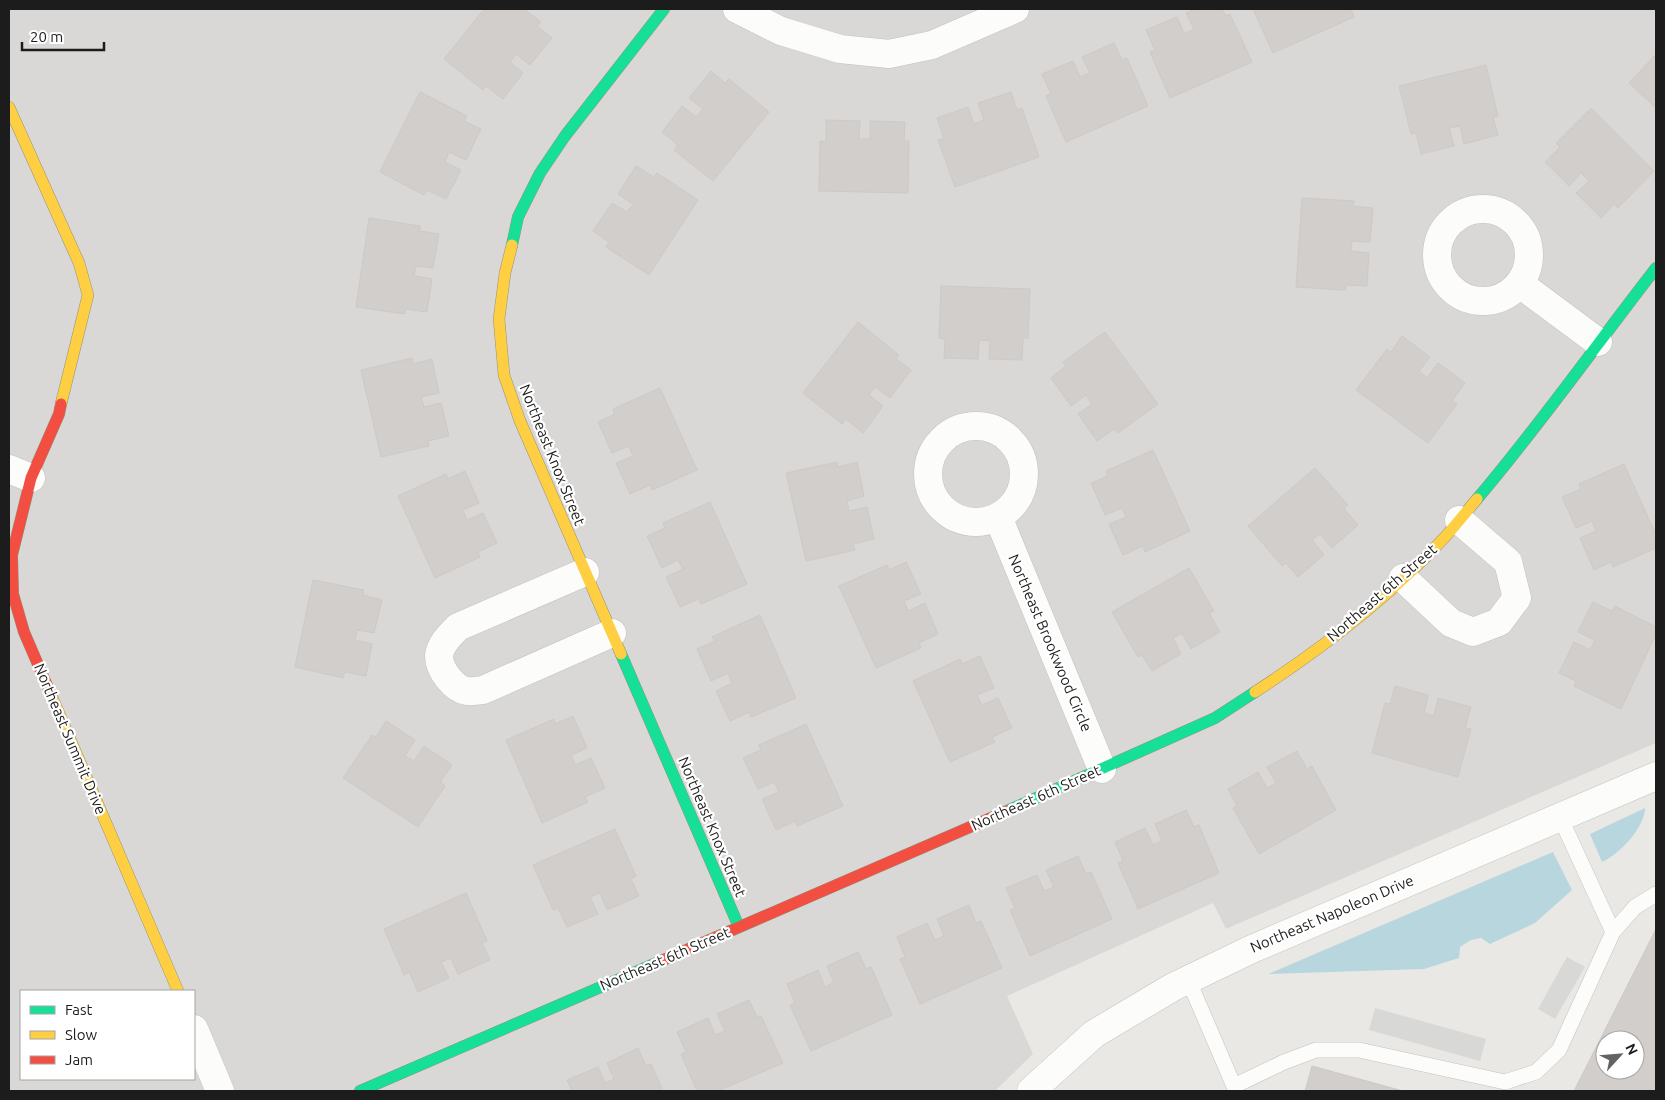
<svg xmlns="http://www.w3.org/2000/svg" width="1665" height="1100" font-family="Ubuntu,sans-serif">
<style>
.residential{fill:#d9d8d6;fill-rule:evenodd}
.religious{fill:#d8d8d6}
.water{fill:#b8d6de}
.building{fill:#d1cecc;stroke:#cdc9c6;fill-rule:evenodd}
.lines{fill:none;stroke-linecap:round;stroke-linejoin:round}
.lane-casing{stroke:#c3c2c1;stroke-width:16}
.street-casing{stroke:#c3c2c1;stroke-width:29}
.fast-casing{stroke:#92937e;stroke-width:12}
.slow-casing{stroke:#92937e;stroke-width:12}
.jam-casing{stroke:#92937e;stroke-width:12}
.lane{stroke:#fcfcfb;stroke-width:15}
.street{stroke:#fcfcfb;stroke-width:28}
.fast{stroke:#16e098;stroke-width:11}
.slow{stroke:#ffcf43;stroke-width:11}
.jam{stroke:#f24e42;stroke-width:11}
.labels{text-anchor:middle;stroke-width:4.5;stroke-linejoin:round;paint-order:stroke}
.street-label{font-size:15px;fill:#1c1c1c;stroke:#fff}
</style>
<rect width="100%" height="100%" fill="#eae8e5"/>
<path class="residential" d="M9 9H1656V743L1226 929 1213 903 1007 996 1033 1054 995 1091H9ZM21 991H194V1079H21Z"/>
<path class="religious" d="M1567 957 1585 967 1555 1019 1538 1009Z
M1375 1008 1486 1039 1480 1061 1369 1030Z"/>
<path class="water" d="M1645 808C1645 827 1620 854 1602 862L1590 834Z
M1553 852 1572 890 1535 923 1490 944 1481 938 1471 940 1460 947 1459 958 1424 969 1268 974Z"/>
<path class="building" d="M484 9H524L541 22 537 26 552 38 530 65 516 54 510 62 523 73 503 99 486 86 483 90 444 59Z
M1195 9H1222L1226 16 1230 14 1252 62 1170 98 1150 52 1155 50 1146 30 1177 17 1184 34 1194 29 1186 13Z
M1253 9H1351L1354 17 1273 53Z
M1114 43 1122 60 1127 58 1148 106 1066 142 1046 96 1051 94 1042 74 1073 61 1080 77 1090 73 1082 57Z
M1656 54V108L1629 83Z
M1486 65 1498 116 1493 117 1498 135 1464 144 1460 126 1449 128 1454 146 1421 154 1416 133 1411 134 1399 86Z
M711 71 725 83 729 79 769 112 713 181 674 150 678 145 662 132 682 106 696 117 703 109 689 98Z
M420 92 467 116 464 121 481 129 466 160 449 152 445 162 461 170 446 199 427 190 424 195 380 172Z
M1011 92 1017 110 1022 108 1039 157 955 187 938 140 944 139 937 118 968 107 974 124 984 120 978 103Z
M1591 108 1654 171 1618 208 1614 204 1601 218 1576 193 1589 181 1581 173 1569 186 1545 162 1560 147 1556 143Z
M826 120 860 121 859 139H870V121L905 122 904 141H909L908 193 819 191 820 141 826 142Z
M636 166 654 177 657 173 698 200 649 275 606 247 609 242 593 231 612 203 627 212 633 204 618 194Z
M1302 198 1354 201 1353 206 1373 208 1370 242 1352 241 1351 251 1369 253 1367 286 1346 285 1345 290 1296 287Z
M369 218 420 226V231L439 234 433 268 416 266 414 276 432 279 427 312 406 309 405 314 356 307Z
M941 286 1030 289 1028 338H1023L1022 360 989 359 990 341 979 340 978 359 944 358 945 339 939 338Z
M858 322 899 355 896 359 911 370 890 398 875 387 869 395 883 406 863 433 846 419 842 424 803 393Z
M1105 332 1158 404 1118 433 1114 429 1097 441 1078 414 1092 404 1086 395 1071 406 1051 378 1066 366 1063 362Z
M1402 336 1430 357 1419 371 1427 378 1438 363 1465 383 1452 401 1457 404 1428 443 1356 390 1387 349 1391 352Z
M412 358 413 364 432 359 439 393 421 397 424 407 441 403 449 436 428 441 429 446 381 457 361 370Z
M660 388 697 470 652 490 650 485 630 494 616 463 633 456 629 446 612 453 598 422 615 414 613 409Z
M1153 450 1190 531 1145 552 1143 546 1123 555 1109 524 1126 517 1122 508 1105 515 1091 483 1108 476 1106 471Z
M837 462 838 467 857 462 864 496 847 501 849 511 867 507 874 539 853 544 855 550 806 561 786 473Z
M1624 464 1656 535V548L1613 567 1611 562 1594 570 1580 538 1596 531 1592 521 1576 528 1562 497 1581 489 1579 484Z
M1315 468 1348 505 1344 509 1358 525 1332 548 1320 534 1312 540 1324 555 1298 577 1286 563 1282 566 1248 526Z
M465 471 479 503 463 510 467 520 483 513 497 543 478 552 480 557 435 578 398 496 446 474 448 479Z
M710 502 747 584 701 604 699 599 680 607 666 577 683 569 678 560 662 568 647 536 665 528 663 523Z
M906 562 921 594 904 601 908 611 925 603 938 634 919 643 921 648 876 668 839 586 887 565 889 570Z
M1189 568 1214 611 1209 613 1220 632 1191 649 1182 633 1173 638 1181 654 1152 671 1142 655 1138 657 1112 612Z
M313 580 364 590 363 595 382 600 374 633 357 630 355 640 372 644 366 676 345 672 343 678 295 667Z
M1593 602 1612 611 1615 606 1656 627V634L1621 709 1574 686 1576 681 1559 673 1574 642 1590 650 1595 640 1578 632Z
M760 615 796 698 751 717 749 712 730 721 716 691 732 683 728 673 711 681 697 649 715 641 712 637Z
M980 656 994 688 977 695 982 705 998 698 1012 728 992 737 995 742 950 762 913 681 960 659 962 664Z
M1395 686 1428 695 1424 713 1434 716 1438 698 1471 707 1465 728 1471 729 1458 777 1372 753 1385 703 1390 704Z
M573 716 587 748 571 755 575 765 591 758 605 788 585 797 588 802 542 823 506 740 554 719 555 724Z
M386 721 415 740 405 756 414 761 424 746 452 765 440 782 445 786 418 827 343 778 372 735 376 737Z
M806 724 843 806 797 826 795 821 776 830 762 799 779 792 774 782 758 789 743 758 761 750 759 745Z
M1297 751 1307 769 1312 766 1336 810 1259 854 1233 808 1237 806 1228 789 1258 772 1267 788 1276 783 1267 767Z
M1186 810 1194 827 1199 825 1219 873 1138 909 1118 863 1123 861 1115 842 1145 828 1153 845 1162 841 1155 824Z
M615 829 636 876 631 879 639 896 607 910 600 893 590 897 598 914 567 927 558 908 553 910 533 865Z
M1078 856 1086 874 1091 872 1112 919 1030 956 1010 910 1015 908 1006 888 1037 875 1044 891 1054 887 1046 870Z
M466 893 487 941 482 943 490 960 458 974 451 958 441 962 449 978 418 992 409 972 404 975 384 929Z
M969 905 976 923 981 921 1002 968 920 1004 900 959 905 957 897 937 927 923 935 940 944 936 937 919Z
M1656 929V1091H1574ZM1605 1040H1635V1070H1605Z
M858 952 866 969 871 967 892 1015 811 1051 790 1005 795 1003 787 984 818 970 825 987 834 982 827 966Z
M749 1000 757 1017 761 1016 783 1063 718 1091H697L681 1054 686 1052 677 1032 708 1018 715 1035 725 1031 717 1014Z
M638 1048 646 1066 651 1064 663 1091H572L567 1080 598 1067 605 1083 614 1079 607 1063Z
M1312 1066 1403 1091H1305Z"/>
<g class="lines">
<g class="lane-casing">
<path id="lane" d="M1560 817 1613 932 1635 907 1656 894
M1188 979 1236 1091
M1234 1086 1284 1062 1316 1050H1359L1505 1082 1536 1072 1559 1050 1613 932"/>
</g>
<g class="street-casing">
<path id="street" d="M737 9 781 31 840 49 889 54 932 45 1015 9
M1437 255a46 46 0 1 1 92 0a46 46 0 1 1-92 0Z
M1520 284 1598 342
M928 474a48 48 0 1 1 96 0a48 48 0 1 1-96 0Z
M9 469 31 478
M998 517 1102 769
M585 572 458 627C450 635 440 644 439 656 439 670 454 689 467 691 472 692 479 690 483 690L612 633
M1403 578 1451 623 1473 632 1499 622 1517 598 1508 562 1459 520
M194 1029 220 1091
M1031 1091 1094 1034 1173 987 1252 949 1656 776"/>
</g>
<g class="fast-casing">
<path id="fast" d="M512 245 518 217 540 173 565 136 664 9
M1477 499C1540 425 1596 345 1656 268
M621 654 739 927
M1007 811 1215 718 1255 692
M360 1091 661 961"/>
</g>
<g class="slow-casing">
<path id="slow" d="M9 107 79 263 88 295 61 404
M512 245 505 273 499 319 504 375 520 421 621 654
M1255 692C1321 649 1391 596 1445 537 1456 525 1466 512 1477 499
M52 697 178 991"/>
</g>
<g class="jam-casing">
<path id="jam" d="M52 697 24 632 13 594 12 555 31 478 59 414 61 404
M661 961 1007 811"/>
</g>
<use href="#lane" class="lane"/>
<use href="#street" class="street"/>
<use href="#fast" class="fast"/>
<use href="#slow" class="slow"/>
<use href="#jam" class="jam"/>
</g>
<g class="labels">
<g class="street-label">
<text transform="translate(552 455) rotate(68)" y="5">Northeast Knox Street</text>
<text transform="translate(1382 593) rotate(-41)" y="5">Northeast 6th Street</text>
<text transform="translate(1050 643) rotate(67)" y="5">Northeast Brookwood Circle</text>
<text transform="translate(70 739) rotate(67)" y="5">Northeast Summit Drive</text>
<text transform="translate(1036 798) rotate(-24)" y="5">Northeast 6th Street</text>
<text transform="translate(712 827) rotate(67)" y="5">Northeast Knox Street</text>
<text transform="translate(1332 914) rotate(-23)" y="5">Northeast Napoleon Drive</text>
<text transform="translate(665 959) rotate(-23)" y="5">Northeast 6th Street</text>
</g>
</g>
<rect width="1665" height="1100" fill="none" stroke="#1c1c1c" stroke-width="20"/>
<rect x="20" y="990" width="175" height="90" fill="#ffffff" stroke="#a4a4a4"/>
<rect x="30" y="1006" width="25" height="8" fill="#16e098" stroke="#a4a4a4"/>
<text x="65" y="1015" font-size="15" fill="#1c1c1c">Fast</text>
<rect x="30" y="1031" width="25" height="8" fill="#ffcf43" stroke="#a4a4a4"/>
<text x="65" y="1040" font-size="15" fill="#1c1c1c">Slow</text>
<rect x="30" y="1056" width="25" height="8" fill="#f24e42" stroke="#a4a4a4"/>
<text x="65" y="1065" font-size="15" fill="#1c1c1c">Jam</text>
<g transform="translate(1620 1055) rotate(64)"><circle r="24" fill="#ffffff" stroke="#a4a4a4"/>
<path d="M0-4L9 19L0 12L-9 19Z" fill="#646362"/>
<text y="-8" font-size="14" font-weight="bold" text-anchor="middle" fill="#1c1c1c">N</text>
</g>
<path d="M22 42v8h82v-8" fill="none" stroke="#1c1c1c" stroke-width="2.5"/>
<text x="30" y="42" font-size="15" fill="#1c1c1c" stroke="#ffffff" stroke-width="4" paint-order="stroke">20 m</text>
</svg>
